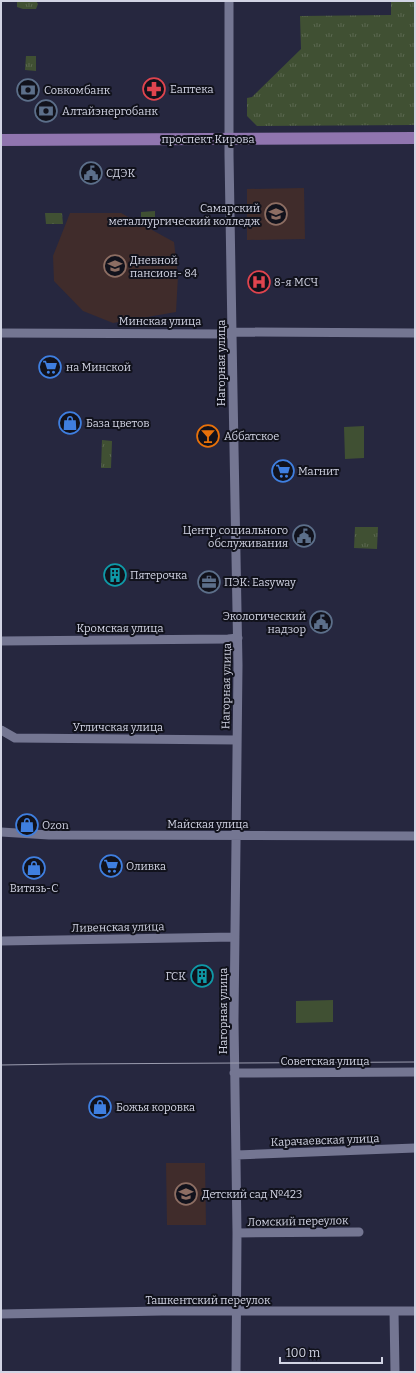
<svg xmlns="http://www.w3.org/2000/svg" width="416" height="1373" font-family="Bitter,serif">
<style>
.education{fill:#402c2b}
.grass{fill:#405033}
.park{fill:url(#park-tufts)}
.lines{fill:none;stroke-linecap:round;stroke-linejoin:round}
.minor{stroke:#747692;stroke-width:9}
.major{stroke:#9075af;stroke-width:12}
.tram{stroke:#9b9caf;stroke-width:1}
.labels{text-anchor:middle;stroke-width:4;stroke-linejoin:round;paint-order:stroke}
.poi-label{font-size:11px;fill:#d2d4e4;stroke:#11121c;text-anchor:start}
.street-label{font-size:11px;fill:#d2d4e4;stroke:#11121c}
</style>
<defs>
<pattern id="park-tufts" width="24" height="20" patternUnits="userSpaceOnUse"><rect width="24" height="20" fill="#405033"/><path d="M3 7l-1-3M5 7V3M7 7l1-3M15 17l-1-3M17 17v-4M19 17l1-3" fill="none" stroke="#5b6850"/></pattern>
</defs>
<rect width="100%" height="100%" fill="#26273f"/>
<path class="education" d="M304 188 305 239 247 240V189Z
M70 213H121L174 242 178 276 176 312 113 323 83 311 54 281 53 256Z
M166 1163H205L206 1225H167Z"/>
<path class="grass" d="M364 426V458L345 459 344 427Z
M333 1000V1022L296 1023V1001Z"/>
<path class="park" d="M17 1H36L38 4 36 9H23L17 7Z
M391 1H415V125L257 126 247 116V98L252 97 301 49 300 16 391 15Z
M26 56H36V71L25 70Z
M155 211V225L141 220V212Z
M45 213H62L63 224H46Z
M102 440 112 441 111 468H101Z
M355 527H378L377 549 354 548Z"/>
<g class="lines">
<path class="minor" d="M229 1V155L233 393 238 665 234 1020 237 1233 236 1372
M1 333 227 334 232 332 415 333
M1 641 228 639 238 638
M1 730 15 738 237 740
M1 832 49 835 415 836
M1 941 235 937
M234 1073 415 1072
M237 1155 415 1148
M237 1233 359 1232
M394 1311 395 1372
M1 1314 162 1311H415"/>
<path class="major" d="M1 140 415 138"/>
<path class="tram" d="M1 1065 66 1064 415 1062"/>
</g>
<defs>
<g id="pharmacy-ring" transform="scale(1.15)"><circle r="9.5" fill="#11121c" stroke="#e0444e" stroke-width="1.5"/><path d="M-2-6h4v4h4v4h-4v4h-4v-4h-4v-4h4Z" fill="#e0444e"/></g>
<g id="bank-ring" transform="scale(1.15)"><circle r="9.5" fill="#11121c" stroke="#5c6f8a" stroke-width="1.5"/><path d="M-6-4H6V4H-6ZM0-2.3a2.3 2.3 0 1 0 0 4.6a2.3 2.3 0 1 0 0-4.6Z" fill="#5c6f8a"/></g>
<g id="civic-ring" transform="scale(1.15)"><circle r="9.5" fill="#11121c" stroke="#5c6f8a" stroke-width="1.5"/><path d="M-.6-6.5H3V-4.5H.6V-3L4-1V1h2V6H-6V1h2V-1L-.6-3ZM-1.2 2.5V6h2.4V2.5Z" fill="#5c6f8a"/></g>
<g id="university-ring" transform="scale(1.15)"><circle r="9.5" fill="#11121c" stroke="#8d6e63" stroke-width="1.5"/><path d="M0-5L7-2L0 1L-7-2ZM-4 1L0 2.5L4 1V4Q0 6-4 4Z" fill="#8d6e63"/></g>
<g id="school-ring" transform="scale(1.15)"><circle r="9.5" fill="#11121c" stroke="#8d6e63" stroke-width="1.5"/><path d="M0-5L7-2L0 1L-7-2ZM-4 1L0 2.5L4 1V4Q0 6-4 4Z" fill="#8d6e63"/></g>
<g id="hospital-ring" transform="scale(1.15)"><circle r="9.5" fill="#11121c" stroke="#e0444e" stroke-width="1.5"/><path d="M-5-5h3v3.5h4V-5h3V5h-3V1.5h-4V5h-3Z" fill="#e0444e"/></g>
<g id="supermarket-ring" transform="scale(1.15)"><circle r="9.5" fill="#11121c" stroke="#3f7fe0" stroke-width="1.5"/><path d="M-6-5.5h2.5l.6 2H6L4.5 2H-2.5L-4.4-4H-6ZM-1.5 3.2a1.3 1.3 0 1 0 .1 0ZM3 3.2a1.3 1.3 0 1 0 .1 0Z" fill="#3f7fe0"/></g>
<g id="shop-ring" transform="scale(1.15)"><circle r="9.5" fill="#11121c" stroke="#3f7fe0" stroke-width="1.5"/><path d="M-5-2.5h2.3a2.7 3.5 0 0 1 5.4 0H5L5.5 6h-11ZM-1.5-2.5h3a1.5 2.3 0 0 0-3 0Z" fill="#3f7fe0"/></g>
<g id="bar-ring" transform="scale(1.15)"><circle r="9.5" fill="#11121c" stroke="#e8710a" stroke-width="1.5"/><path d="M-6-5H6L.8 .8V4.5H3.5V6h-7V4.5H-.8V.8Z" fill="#e8710a"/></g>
<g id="building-ring" transform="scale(1.15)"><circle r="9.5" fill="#11121c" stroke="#0f9aa8" stroke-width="1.5"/><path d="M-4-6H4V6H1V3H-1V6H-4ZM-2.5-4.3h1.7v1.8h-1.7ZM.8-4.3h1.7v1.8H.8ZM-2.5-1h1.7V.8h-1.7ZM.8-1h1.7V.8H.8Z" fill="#0f9aa8"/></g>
<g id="office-ring" transform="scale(1.15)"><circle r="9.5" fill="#11121c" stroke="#5c6f8a" stroke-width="1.5"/><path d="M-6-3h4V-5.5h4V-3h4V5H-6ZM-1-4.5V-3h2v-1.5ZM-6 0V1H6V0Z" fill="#5c6f8a"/></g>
</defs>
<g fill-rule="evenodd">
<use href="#pharmacy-ring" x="154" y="89"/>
<use href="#bank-ring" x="28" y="90"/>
<use href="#bank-ring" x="46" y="111"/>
<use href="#civic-ring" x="91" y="173"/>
<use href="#university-ring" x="276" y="214"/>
<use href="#school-ring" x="115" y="266"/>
<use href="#hospital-ring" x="259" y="282"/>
<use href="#supermarket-ring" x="50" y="367"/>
<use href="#shop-ring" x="70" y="423"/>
<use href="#bar-ring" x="208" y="436"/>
<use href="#supermarket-ring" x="283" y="471"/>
<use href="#civic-ring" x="304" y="536"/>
<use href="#building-ring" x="115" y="575"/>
<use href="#office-ring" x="209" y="582"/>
<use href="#civic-ring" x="321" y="622"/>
<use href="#shop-ring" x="27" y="825"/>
<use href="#supermarket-ring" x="111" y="866"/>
<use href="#shop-ring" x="34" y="868"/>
<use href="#building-ring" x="202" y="976"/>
<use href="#shop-ring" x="100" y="1107"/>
<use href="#school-ring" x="186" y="1194"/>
</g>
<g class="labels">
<g class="poi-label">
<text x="170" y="93">Еаптека</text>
<text x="44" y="94">Совкомбанк</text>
<text x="62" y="115">Алтайэнергобанк</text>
<text x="106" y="177">СДЭК</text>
<text x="260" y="212" text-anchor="end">Самарский<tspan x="260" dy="13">металлургический колледж</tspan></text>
<text x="130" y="264">Дневной<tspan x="130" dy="13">пансион- 84</tspan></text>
<text x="274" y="286">8-я МСЧ</text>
<text x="66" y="371">на Минской</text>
<text x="86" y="427">База цветов</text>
<text x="224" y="440">Аббатское</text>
<text x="298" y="475">Магнит</text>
<text x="288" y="534" text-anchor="end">Центр социального<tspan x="288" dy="13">обслуживания</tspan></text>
<text x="130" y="579">Пятерочка</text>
<text x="224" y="586">ПЭК: Easyway</text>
<text x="306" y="620" text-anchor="end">Экологический<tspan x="306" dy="13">надзор</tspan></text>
<text x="42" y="829">Ozon</text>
<text x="126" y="870">Оливка</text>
<text x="34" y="892" text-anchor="middle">Витязь-С</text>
<text x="186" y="980" text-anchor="end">ГСК</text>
<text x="116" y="1111">Божья коровка</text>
<text x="202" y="1198">Детский сад №423</text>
</g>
<g class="street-label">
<text x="208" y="143">проспект Кирова</text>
<text x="160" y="325">Минская улица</text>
<text transform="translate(221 363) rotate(-90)" y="4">Нагорная улица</text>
<text x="120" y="632">Кромская улица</text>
<text transform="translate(226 686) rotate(-89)" y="4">Нагорная улица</text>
<text x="118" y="731">Угличская улица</text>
<text x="208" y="828">Майская улица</text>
<text transform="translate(118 927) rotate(-1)" y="4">Ливенская улица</text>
<text transform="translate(223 1011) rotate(-90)" y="4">Нагорная улица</text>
<text x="325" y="1065">Советская улица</text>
<text transform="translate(325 1140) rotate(-2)" y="4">Карачаевская улица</text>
<text transform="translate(298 1221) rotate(-1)" y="4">Ломский переулок</text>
<text x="208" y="1304">Ташкентский переулок</text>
</g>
</g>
<rect width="416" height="1373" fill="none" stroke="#d2d4e4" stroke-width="4"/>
<path d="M280 1357v6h102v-6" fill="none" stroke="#d2d4e4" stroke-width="2"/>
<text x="286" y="1357" font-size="12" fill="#d2d4e4" stroke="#11121c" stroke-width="3" paint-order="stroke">100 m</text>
</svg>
